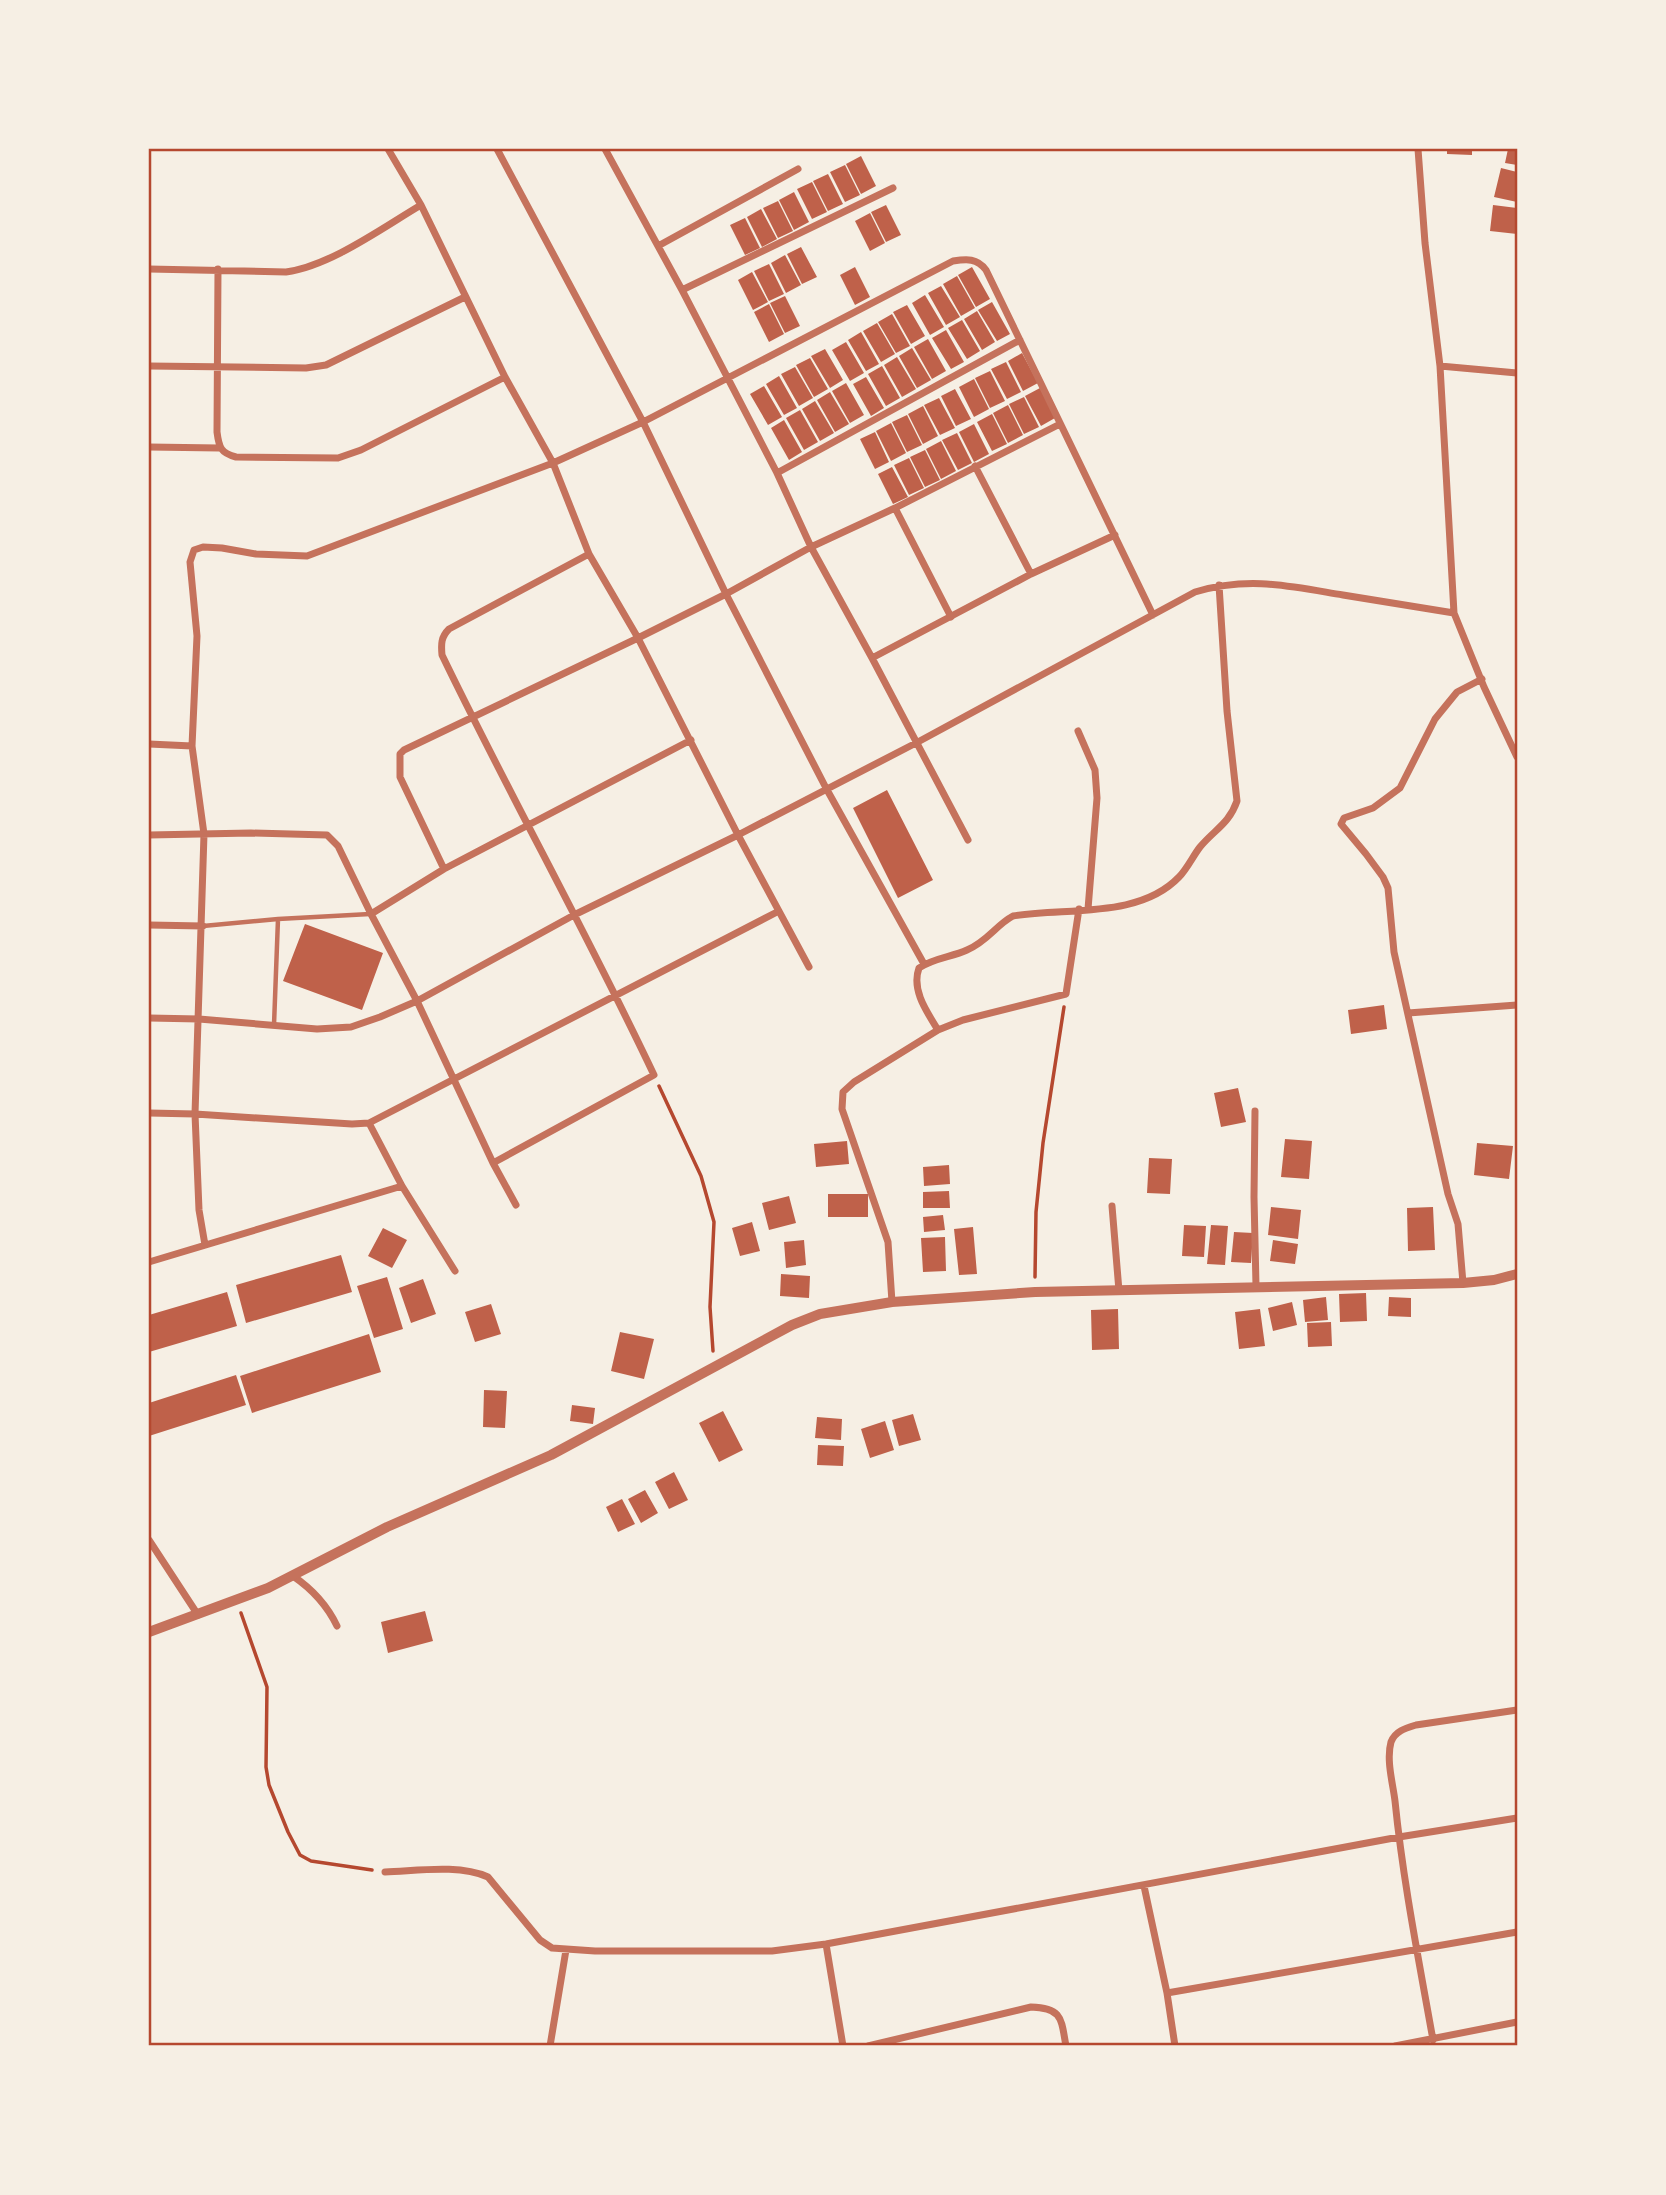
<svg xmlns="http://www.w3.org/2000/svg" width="1666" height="2195" font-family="'Work Sans',sans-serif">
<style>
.building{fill:#bf614a}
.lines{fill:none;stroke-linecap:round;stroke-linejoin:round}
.path{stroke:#b5482f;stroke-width:3.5}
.service{stroke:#c5725c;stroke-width:4.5}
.minor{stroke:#c5725c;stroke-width:7}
.tertiary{stroke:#c5725c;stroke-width:10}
.neatline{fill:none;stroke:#b5482f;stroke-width:2.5}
</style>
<rect width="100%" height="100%" fill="#f6efe4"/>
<path class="building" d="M1447 149H1472V155L1447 154Z
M1508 149H1517V165L1505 163Z
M861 156 876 186 861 194 846 164Z
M845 165 860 195 845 202 830 172Z
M1501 168 1517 172V202L1494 197Z
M828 174 843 204 828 211 813 181Z
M812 182 827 212 812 219 797 189Z
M794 192 809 222 794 230 779 200Z
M778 201 793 231 778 238 763 208Z
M886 205 901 235 886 242 871 212Z
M1493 205 1517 208V234L1490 231Z
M761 209 777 239 762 247 747 217Z
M870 213 885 243 870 251 855 221Z
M745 218 760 248 745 255 730 225Z
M801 247 817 277 802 284 787 254Z
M785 255 801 285 786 293 771 263Z
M769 264 784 294 769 301 754 271Z
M855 267 870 297 855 305 840 275Z
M972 267 990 299 976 307 958 275Z
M752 272 768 302 753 310 738 280Z
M957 276 975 308 961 316 943 284Z
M941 286 960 317 946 325 928 293Z
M925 295 944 327 930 335 912 303Z
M785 296 800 326 785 333 770 303Z
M992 302 1010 334 997 341 978 310Z
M769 304 784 334 769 342 754 312Z
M907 305 925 336 911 344 893 312Z
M977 311 995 342 982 350 964 319Z
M892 314 910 346 896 353 878 322Z
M962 320 980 351 967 359 948 328Z
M877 323 895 354 881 362 863 331Z
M946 330 964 362 951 369 932 338Z
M861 332 879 364 866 371 848 340Z
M928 339 946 371 932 379 914 347Z
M846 342 864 373 850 381 832 350Z
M912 348 931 380 917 388 899 356Z
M825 349 843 380 830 388 811 356Z
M1022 353 1038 383 1023 391 1008 361Z
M897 357 916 389 902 397 884 365Z
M810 358 828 389 814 397 796 365Z
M1006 362 1021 392 1007 399 991 369Z
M882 366 900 398 886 406 868 374Z
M795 367 813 398 799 406 781 374Z
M990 371 1005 401 990 408 975 378Z
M779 376 797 408 784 415 766 384Z
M866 377 884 408 871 416 853 384Z
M974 379 989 409 974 417 959 387Z
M846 383 864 415 850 423 832 391Z
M764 386 782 417 768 425 750 394Z
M1040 388 1055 418 1041 426 1025 396Z
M955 389 971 419 956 426 941 396Z
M830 392 849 424 835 432 817 400Z
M1024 397 1039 427 1024 434 1009 404Z
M939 398 955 428 940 435 924 405Z
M815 401 834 433 820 441 802 409Z
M1008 405 1023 435 1008 443 993 413Z
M923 406 938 436 923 444 908 414Z
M800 410 818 442 804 450 786 418Z
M992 414 1007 444 992 451 977 422Z
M907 415 922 445 907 452 892 422Z
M784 420 802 452 789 460 771 428Z
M891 423 906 453 891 461 876 431Z
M974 424 989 454 974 462 959 432Z
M875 432 889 462 875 469 860 439Z
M957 433 972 463 958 470 942 440Z
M941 441 956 471 941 479 926 449Z
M925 450 940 480 925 487 910 457Z
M909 458 924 488 909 495 894 465Z
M892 467 908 497 893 504 878 474Z
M887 790 933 880 898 898 853 808Z
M305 924 383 953 362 1010 283 981Z
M1384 1005 1387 1029 1351 1034 1348 1010Z
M1238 1088 1246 1122 1221 1127 1214 1093Z
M1285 1139 1312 1141 1309 1179 1281 1177Z
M847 1141 849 1164 816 1167 814 1144Z
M1477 1143 1513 1146 1509 1179 1474 1175Z
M1149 1158 1172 1159 1170 1194 1147 1193Z
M949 1165 950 1184 924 1186 923 1167Z
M949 1191 950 1208H923V1192Z
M828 1194H868V1217H828Z
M789 1196 796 1223 769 1230 762 1203Z
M1271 1207 1301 1210 1298 1239 1268 1235Z
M1433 1207 1435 1250 1408 1251 1407 1208Z
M943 1215 945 1230 924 1232 923 1217Z
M752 1222 760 1251 740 1256 732 1228Z
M1184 1225 1206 1226 1204 1257 1182 1256Z
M1211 1225 1228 1226 1225 1265 1207 1264Z
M973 1227 977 1274 959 1275 954 1229Z
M383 1228 407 1240 392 1268 368 1256Z
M1234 1232 1253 1233 1251 1263 1231 1262Z
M945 1237 946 1271 923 1272 921 1238Z
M804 1240 806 1265 786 1268 784 1242Z
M1273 1240 1298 1244 1295 1264 1270 1261Z
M341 1255 352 1292 246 1323 236 1285Z
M781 1274 810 1276 809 1298 780 1296Z
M387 1277 403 1329 374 1338 357 1286Z
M423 1279 436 1314 411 1323 399 1288Z
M227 1292 237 1326 149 1352V1315Z
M1366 1293 1367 1321 1340 1322 1339 1294Z
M1326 1297 1328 1320 1305 1322 1303 1300Z
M1389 1297 1411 1298V1317L1388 1316Z
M1292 1302 1297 1325 1273 1331 1268 1308Z
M491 1304 501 1334 475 1342 465 1312Z
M1118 1309 1119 1349 1092 1350 1091 1310Z
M1260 1309 1265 1346 1239 1349 1235 1312Z
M1331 1322 1332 1346 1308 1347 1307 1323Z
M620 1332 654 1339 644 1379 611 1371Z
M369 1334 381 1372 252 1413 240 1376Z
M236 1375 246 1405 149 1436V1403Z
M484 1390 507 1391 505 1428 483 1427Z
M572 1405 595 1408 593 1424 570 1421Z
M723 1411 743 1450 719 1462 699 1423Z
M913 1414 921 1440 899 1446 892 1420Z
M817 1417 842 1419 841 1440 815 1438Z
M885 1421 894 1450 870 1458 861 1429Z
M818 1445 844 1446 843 1466 817 1465Z
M674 1472 688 1500 669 1509 655 1482Z
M645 1490 658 1513 641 1523 628 1499Z
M622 1499 635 1524 618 1532 606 1507Z
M425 1611 433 1641 388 1653 381 1622Z"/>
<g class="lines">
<path class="path" d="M659 1086 701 1176 714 1222 710 1307 713 1351
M1035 1277 1036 1212 1043 1143 1064 1007
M241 1613 267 1687 266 1767 269 1785 288 1832 300 1855 311 1861 372 1870"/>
<path class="service" d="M203 926 278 919
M274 1025 278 919 370 914"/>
<path class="minor" d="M388 149 421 205 505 377 553 463 589 554 638 638 404 750 400 754V777L444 869
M497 149 643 422 726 594 826 788 924 964
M605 149 682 290 777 473 811 547 872 658 968 840
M1418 149 1425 243 1440 366 1454 613 1484 687 1517 757
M658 246 798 169
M149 269 286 272C330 266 382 228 421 205
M218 269 217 432C219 448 221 453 236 457L338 458 361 450 505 377
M682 290 893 188
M149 366 306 368 326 365 465 297
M1440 366 1517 373
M149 447 219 448
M975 466 1031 574
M777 473 1020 340
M895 508 951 617
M872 658 1031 574 1115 535
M1078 731 1095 770 1097 798 1088 909
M149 744 192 746
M149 835 251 833 327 835 338 846 371 914 417 1001 493 1163 516 1205
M371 914 444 869 691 740
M149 925 203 926
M809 967 738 835 638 638 726 594 811 547 895 508 1060 424
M1408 1013 1517 1005
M149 1018 199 1019 317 1029 351 1027 380 1017 417 1001 574 915 738 835 916 743 1195 592C1249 576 1289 586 1343 595 1380 601 1417 607 1454 613
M938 1030 963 1020 1066 994 1079 909
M1255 1111 1254 1197 1256 1286
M149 1113 195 1114 352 1124 369 1123 779 911
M369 1123 402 1186 455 1271
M493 1163 654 1075C587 933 510 796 442 655 441 644 441 637 449 629L589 554
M1112 1206 1119 1291
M205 1245 199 1210 195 1114 204 834 192 746 197 636 190 562 194 550 203 547 222 548 256 554 307 556 553 463 643 422 953 261C967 259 977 258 986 270L1153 615
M149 1262 402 1186
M1463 1283 1458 1224 1448 1194 1394 952 1388 888 1383 877 1366 854 1341 824 1344 818 1373 808 1400 788 1435 719 1457 692 1482 679
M892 1302 888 1242 842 1109 843 1092 854 1082 938 1030C927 1012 911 990 919 968 933 958 952 957 967 950 988 941 996 925 1013 916 1066 907 1139 919 1179 877 1187 869 1193 856 1200 847 1215 829 1229 824 1237 801L1227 711 1219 585
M149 1540 198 1615
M293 1576C312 1589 327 1605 337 1626
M385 1872C417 1871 458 1864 488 1877L540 1940 552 1948 595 1951H772L826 1944 1399 1837 1517 1818
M1144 1886 1167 1993 1517 1932
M826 1944 843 2046
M1167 1993 1175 2046
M1433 2040C1419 1961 1403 1881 1395 1801 1393 1784 1386 1760 1391 1742 1395 1731 1406 1728 1416 1725L1517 1710
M550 2046 566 1950
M868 2046 1031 2007C1063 2008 1061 2019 1066 2046
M1395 2046 1517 2022"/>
<path class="tertiary" d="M149 1632 268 1588 387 1527 551 1455 792 1325 820 1314 892 1302 1035 1292 1463 1283 1494 1280 1517 1274"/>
</g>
<rect width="1666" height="2195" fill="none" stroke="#f6efe4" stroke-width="301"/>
<rect x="150" y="150" width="1366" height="1894" class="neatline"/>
</svg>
